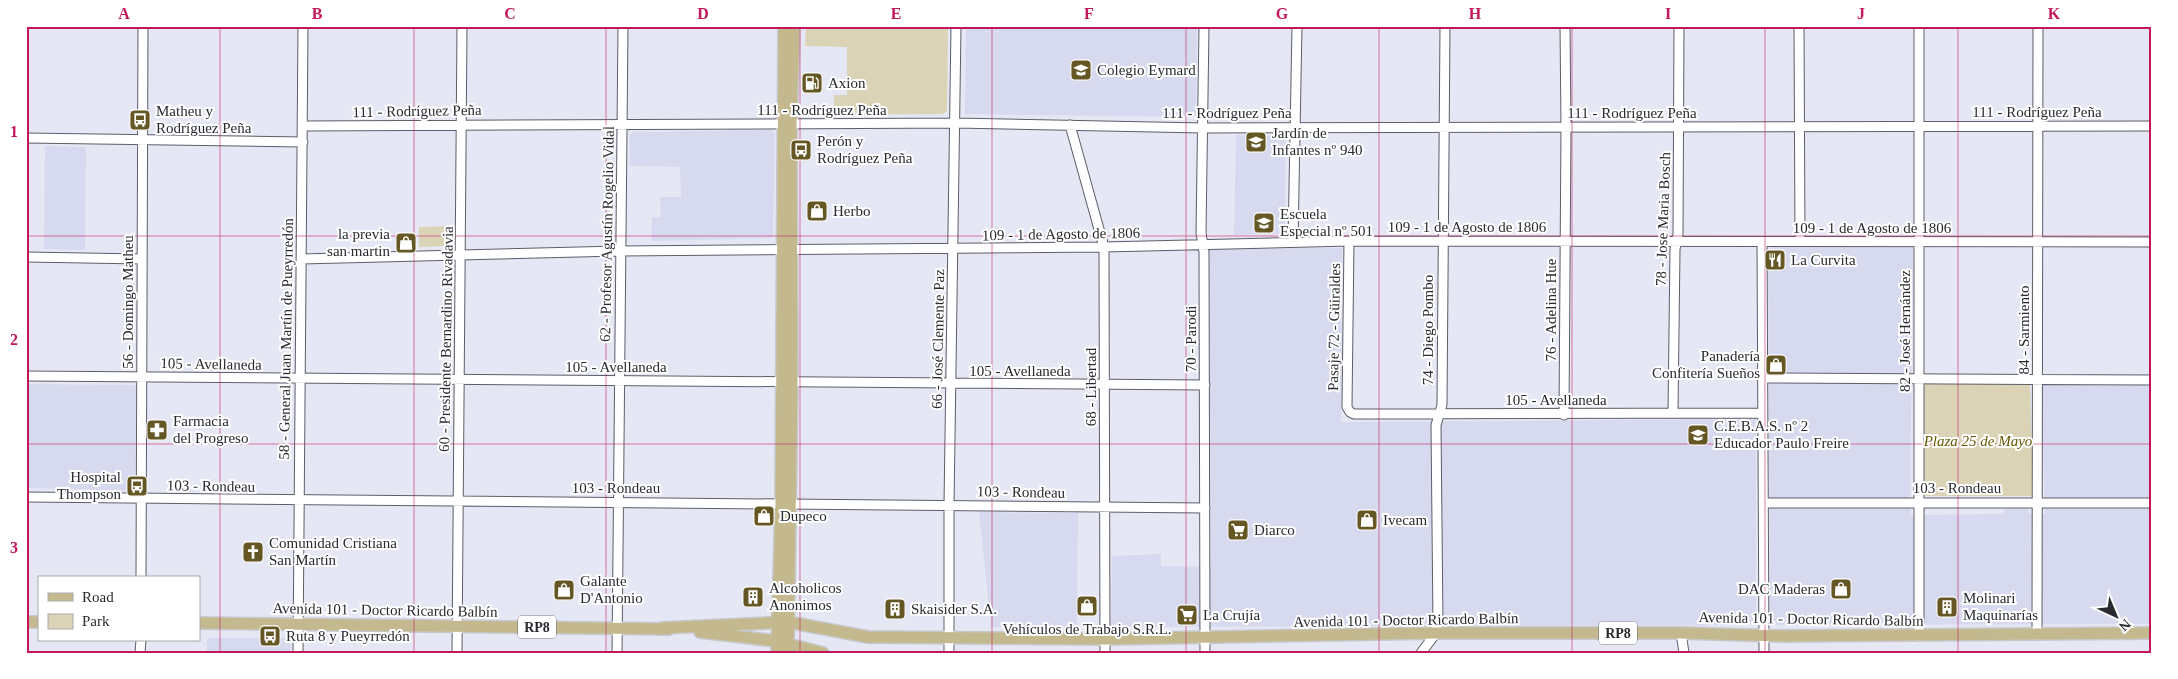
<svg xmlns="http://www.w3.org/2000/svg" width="2178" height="679" font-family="Georgia,serif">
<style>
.built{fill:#d7daef}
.green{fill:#dbd3b6}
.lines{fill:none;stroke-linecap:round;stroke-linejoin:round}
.minor-casing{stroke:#5c5e69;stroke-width:11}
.major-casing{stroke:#c7c8c9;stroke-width:14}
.minor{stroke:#fff;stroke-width:9}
.major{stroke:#c4b88e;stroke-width:11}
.grid{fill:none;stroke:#c2185b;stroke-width:1;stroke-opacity:0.55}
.labels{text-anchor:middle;stroke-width:4;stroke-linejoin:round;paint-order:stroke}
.shield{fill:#fff;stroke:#696a6d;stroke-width:1}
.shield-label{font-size:14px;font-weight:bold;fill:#292a2f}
.poi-label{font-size:15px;fill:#292a2f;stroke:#fff;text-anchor:start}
.street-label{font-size:15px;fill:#292a2f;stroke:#fff}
.park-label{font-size:15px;font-style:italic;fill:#695600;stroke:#fff}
.neatline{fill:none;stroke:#c2185b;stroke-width:2}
.grid-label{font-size:16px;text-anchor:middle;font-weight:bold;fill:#c2185b}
</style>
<rect width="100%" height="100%" fill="#e6e7f5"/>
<path class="built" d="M966 26H1197L1196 117 965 114Z
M771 130 775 134 773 236 771 238 651 241 652 217H661L660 197H681L680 167 630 166V135L633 132Z
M1236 135 1283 136 1286 139 1285 230 1282 234 1234 235Z
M45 146 86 147 85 250 44 249Z
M1913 243 1910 515 2004 514 2005 509H2027L2030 514H2045L2042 384 2152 385V624L1770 625 1768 251 1772 247Z
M1342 248 1341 422 1756 419V625L1111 627 1112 556 1161 554V566L1211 567 1209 249Z
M26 384 134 385 137 388 135 487 131 491 26 488Z
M979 512 1078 513 1077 626 991 627Z
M207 638H287L291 641 290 653H207Z"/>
<path class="green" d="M806 26H948L947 111 943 114 834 115V95H847V47L805 46Z
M455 226V243L451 246 419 247V227Z
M1924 382 2030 385 2033 496H1924Z"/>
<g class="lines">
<g class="minor-casing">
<path id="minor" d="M1204 26 1201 233 1204 252 1205 653
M1799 26 1800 241
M1919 26V636
M1070 125 1104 247 1105 653
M303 126 956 123 1203 128 2152 126
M26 138 303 142
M1349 241 1347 407 1350 412 1354 414 1762 413
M1293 242 1297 26
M1762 242 1764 653
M26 257 142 259
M301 259 619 251 1104 247 1349 241 2152 242
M26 376 1205 385
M1764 378 2152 380
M1673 413 1675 249 1678 235 1679 26
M1564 415 1566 127 1565 26
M26 497 1205 508
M1763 503H2152
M141 578 143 26
M1681 633 1684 653
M2037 635 2038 26
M140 653 141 640
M298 653 303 26
M457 653 462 26
M617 653 623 26
M949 653V505L956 26
M1421 653 1433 637 1438 624 1436 425 1442 405 1445 26"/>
</g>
<g class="major-casing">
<path id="major" d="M26 622H39
M199 623 669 629
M662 628 788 622 868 637 1105 639 1435 633H1681L1783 636 2152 633
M700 632 776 641 823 653
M777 653 781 503 784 26
M788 653 792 382 791 124 794 26"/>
</g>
<use href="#minor" class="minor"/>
<use href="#major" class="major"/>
</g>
<path class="grid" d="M220 26V653M414 26V653M606 26V653M800 26V653M992 26V653M1186 26V653M1379 26V653M1572 26V653M1765 26V653M1958 26V653M26 236H2152M26 444H2152"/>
<defs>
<g id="school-square" transform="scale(1.125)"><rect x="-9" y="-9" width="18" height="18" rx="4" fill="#655724" stroke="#fff"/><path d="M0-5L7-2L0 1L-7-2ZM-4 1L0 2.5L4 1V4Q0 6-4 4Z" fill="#fff"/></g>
<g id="fuel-square" transform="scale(1.125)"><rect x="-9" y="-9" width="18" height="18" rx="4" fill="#655724" stroke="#fff"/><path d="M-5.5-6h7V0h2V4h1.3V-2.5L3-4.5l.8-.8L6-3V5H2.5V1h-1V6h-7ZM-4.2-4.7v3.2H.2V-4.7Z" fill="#fff"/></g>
<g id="bus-square" transform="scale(1.125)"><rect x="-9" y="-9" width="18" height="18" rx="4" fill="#655724" stroke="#fff"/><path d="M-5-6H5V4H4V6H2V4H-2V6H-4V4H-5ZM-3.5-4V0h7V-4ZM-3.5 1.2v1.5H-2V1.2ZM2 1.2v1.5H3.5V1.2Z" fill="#fff"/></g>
<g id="shop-square" transform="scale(1.125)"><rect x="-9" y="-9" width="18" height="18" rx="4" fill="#655724" stroke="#fff"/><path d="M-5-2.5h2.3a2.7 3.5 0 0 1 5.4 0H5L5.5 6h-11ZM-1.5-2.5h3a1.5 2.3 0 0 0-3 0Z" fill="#fff"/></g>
<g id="restaurant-square" transform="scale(1.125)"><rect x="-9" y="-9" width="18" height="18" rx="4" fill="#655724" stroke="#fff"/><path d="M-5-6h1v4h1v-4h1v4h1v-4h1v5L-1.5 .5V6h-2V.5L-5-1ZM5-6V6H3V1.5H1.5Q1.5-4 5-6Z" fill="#fff"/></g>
<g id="pharmacy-square" transform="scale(1.125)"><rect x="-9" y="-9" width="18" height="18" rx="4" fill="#655724" stroke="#fff"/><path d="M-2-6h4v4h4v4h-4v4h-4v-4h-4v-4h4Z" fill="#fff"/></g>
<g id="supermarket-square" transform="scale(1.125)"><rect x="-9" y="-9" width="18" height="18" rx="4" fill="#655724" stroke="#fff"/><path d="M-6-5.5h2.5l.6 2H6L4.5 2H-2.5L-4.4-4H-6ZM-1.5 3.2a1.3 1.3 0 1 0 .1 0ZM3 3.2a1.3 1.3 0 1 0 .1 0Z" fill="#fff"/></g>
<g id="church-square" transform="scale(1.125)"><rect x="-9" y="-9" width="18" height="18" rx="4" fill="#655724" stroke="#fff"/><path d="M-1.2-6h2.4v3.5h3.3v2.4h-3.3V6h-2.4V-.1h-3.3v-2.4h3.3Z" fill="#fff"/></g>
<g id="building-square" transform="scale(1.125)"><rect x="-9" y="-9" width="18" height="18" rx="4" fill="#655724" stroke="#fff"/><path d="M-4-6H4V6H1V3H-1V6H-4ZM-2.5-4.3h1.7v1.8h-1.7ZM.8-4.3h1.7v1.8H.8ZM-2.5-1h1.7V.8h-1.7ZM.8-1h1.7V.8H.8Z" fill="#fff"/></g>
</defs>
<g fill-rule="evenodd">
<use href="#school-square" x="1081" y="70"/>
<use href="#fuel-square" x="812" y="83"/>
<use href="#bus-square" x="140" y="120"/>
<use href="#school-square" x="1256" y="142"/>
<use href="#bus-square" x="801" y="150"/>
<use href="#shop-square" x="817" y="211"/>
<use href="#school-square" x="1264" y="223"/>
<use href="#shop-square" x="406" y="243"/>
<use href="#restaurant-square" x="1775" y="260"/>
<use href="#shop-square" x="1776" y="365"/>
<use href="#pharmacy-square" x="157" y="430"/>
<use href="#school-square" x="1698" y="435"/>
<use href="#bus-square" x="137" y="486"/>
<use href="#shop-square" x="764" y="516"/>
<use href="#shop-square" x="1367" y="520"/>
<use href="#supermarket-square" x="1238" y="530"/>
<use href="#church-square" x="253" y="552"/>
<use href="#shop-square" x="1841" y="589"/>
<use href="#shop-square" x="564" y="590"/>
<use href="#building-square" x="753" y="597"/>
<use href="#shop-square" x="1087" y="606"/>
<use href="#building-square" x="1947" y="607"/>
<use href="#building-square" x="895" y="609"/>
<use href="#supermarket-square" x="1187" y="615"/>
<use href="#bus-square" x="270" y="636"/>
</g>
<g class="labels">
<g class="shield">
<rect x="518" y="615.5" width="38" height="23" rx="4"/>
<rect x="1599" y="621.5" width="38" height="23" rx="4"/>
</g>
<g class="shield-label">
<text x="537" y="632">RP8</text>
<text x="1618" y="638">RP8</text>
</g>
<g class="poi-label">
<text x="1097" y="75">Colegio Eymard</text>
<text x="828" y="88">Axion</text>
<text x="156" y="116">Matheu y<tspan x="156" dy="17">Rodríguez Peña</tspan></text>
<text x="1272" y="138">Jardín de<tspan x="1272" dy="17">Infantes nº 940</tspan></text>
<text x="817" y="146">Perón y<tspan x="817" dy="17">Rodríguez Peña</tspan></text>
<text x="833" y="216">Herbo</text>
<text x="1280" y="219">Escuela<tspan x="1280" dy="17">Especial nº 501</tspan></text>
<text x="390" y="239" text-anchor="end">la previa<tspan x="390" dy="17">san martin</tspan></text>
<text x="1791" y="265">La Curvita</text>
<text x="1760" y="361" text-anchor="end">Panadería<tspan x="1760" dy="17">Confitería Sueños</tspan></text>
<text x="173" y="426">Farmacia<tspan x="173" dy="17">del Progreso</tspan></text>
<text x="1714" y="431">C.E.B.A.S. nº 2<tspan x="1714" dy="17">Educador Paulo Freire</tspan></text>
<text x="121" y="482" text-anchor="end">Hospital<tspan x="121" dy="17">Thompson</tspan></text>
<text x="780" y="521">Dupeco</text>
<text x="1383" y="525">Ivecam</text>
<text x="1254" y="535">Diarco</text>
<text x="269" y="548">Comunidad Cristiana<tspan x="269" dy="17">San Martín</tspan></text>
<text x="580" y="586">Galante<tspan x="580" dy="17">D'Antonio</tspan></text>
<text x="769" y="593">Alcoholicos<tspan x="769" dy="17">Anonimos</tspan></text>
<text x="1825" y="594" text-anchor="end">DAC Maderas</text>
<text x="1963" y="603">Molinari<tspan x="1963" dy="17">Maquinarías</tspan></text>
<text x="911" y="614">Skaisider S.A.</text>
<text x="1203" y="620">La Crujía</text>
<text x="1087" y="634" text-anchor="middle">Vehículos de Trabajo S.R.L.</text>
<text x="286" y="641">Ruta 8 y Pueyrredón</text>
</g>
<g class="street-label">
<text x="822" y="115">111 - Rodríguez Peña</text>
<text transform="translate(417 111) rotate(-1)" y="5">111 - Rodríguez Peña</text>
<text x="2037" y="117">111 - Rodríguez Peña</text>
<text x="1227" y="118">111 - Rodríguez Peña</text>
<text x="1632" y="118">111 - Rodríguez Peña</text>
<text transform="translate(1663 219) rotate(-88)" y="5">78 - Jose Maria Bosch</text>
<text x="1467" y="232">109 - 1 de Agosto de 1806</text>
<text x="1872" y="233">109 - 1 de Agosto de 1806</text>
<text transform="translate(607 234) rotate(-89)" y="5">62 - Profesor Agustín Rogelio Vidal</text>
<text transform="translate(1061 234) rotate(-1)" y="5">109 - 1 de Agosto de 1806</text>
<text transform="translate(128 302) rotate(-90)" y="5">56 - Domingo Matheu</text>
<text transform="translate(1551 310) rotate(-90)" y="5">76 - Adelina Hue</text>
<text transform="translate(1334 327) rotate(-89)" y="5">Pasaje 72 - Güiraldes</text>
<text transform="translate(1428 330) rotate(-90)" y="5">74 - Diego Pombo</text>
<text transform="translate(2024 330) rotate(-90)" y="5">84 - Sarmiento</text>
<text transform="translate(1905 331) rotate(-90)" y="5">82 - José Hernández</text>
<text transform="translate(286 339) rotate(-89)" y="5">58 - General Juan Martín de Pueyrredón</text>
<text transform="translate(446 339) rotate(-89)" y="5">60 - Presidente Bernardino Rivadavia</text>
<text transform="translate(938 339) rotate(-89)" y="5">66 - José Clemente Paz</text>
<text transform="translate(1191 339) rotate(-90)" y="5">70 - Parodi</text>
<text transform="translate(211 364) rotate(1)" y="5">105 - Avellaneda</text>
<text x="616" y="372">105 - Avellaneda</text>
<text x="1020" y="376">105 - Avellaneda</text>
<text transform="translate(1091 387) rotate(-90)" y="5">68 - Libertad</text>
<text x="1556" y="405">105 - Avellaneda</text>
<text transform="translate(211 486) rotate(1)" y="5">103 - Rondeau</text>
<text x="616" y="493">103 - Rondeau</text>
<text x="1957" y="493">103 - Rondeau</text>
<text transform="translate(1021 492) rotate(1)" y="5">103 - Rondeau</text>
<text transform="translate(385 610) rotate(1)" y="5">Avenida 101 - Doctor Ricardo Balbín</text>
<text transform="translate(1811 619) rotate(1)" y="5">Avenida 101 - Doctor Ricardo Balbín</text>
<text transform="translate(1406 620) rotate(-1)" y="5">Avenida 101 - Doctor Ricardo Balbín</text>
</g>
<g class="park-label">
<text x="1978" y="446">Plaza 25 de Mayo</text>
</g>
</g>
<rect width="2178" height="679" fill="none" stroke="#ffffff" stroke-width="55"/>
<rect x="38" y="576" width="162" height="65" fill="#ffffff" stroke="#a9aaac"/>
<rect x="48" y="593" width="25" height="8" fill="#c4b88e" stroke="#a9aaac"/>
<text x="82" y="602" font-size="15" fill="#292a2f">Road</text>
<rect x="48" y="614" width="25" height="15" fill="#dbd3b6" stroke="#a9aaac"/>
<text x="82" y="626" font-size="15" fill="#292a2f">Park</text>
<g transform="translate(2116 616) rotate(136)" stroke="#ffffff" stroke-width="4" paint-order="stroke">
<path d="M0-4L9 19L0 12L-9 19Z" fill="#292a2f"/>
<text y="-8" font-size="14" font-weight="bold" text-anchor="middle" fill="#292a2f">N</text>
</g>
<rect x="28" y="28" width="2122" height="624" class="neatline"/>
<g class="grid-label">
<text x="124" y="19">A</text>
<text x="317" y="19">B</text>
<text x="510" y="19">C</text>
<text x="703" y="19">D</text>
<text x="896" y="19">E</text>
<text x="1089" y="19">F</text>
<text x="1282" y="19">G</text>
<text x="1475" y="19">H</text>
<text x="1668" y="19">I</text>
<text x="1861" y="19">J</text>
<text x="2054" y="19">K</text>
<text x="14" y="137">1</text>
<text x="14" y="345">2</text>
<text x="14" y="553">3</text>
</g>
</svg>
